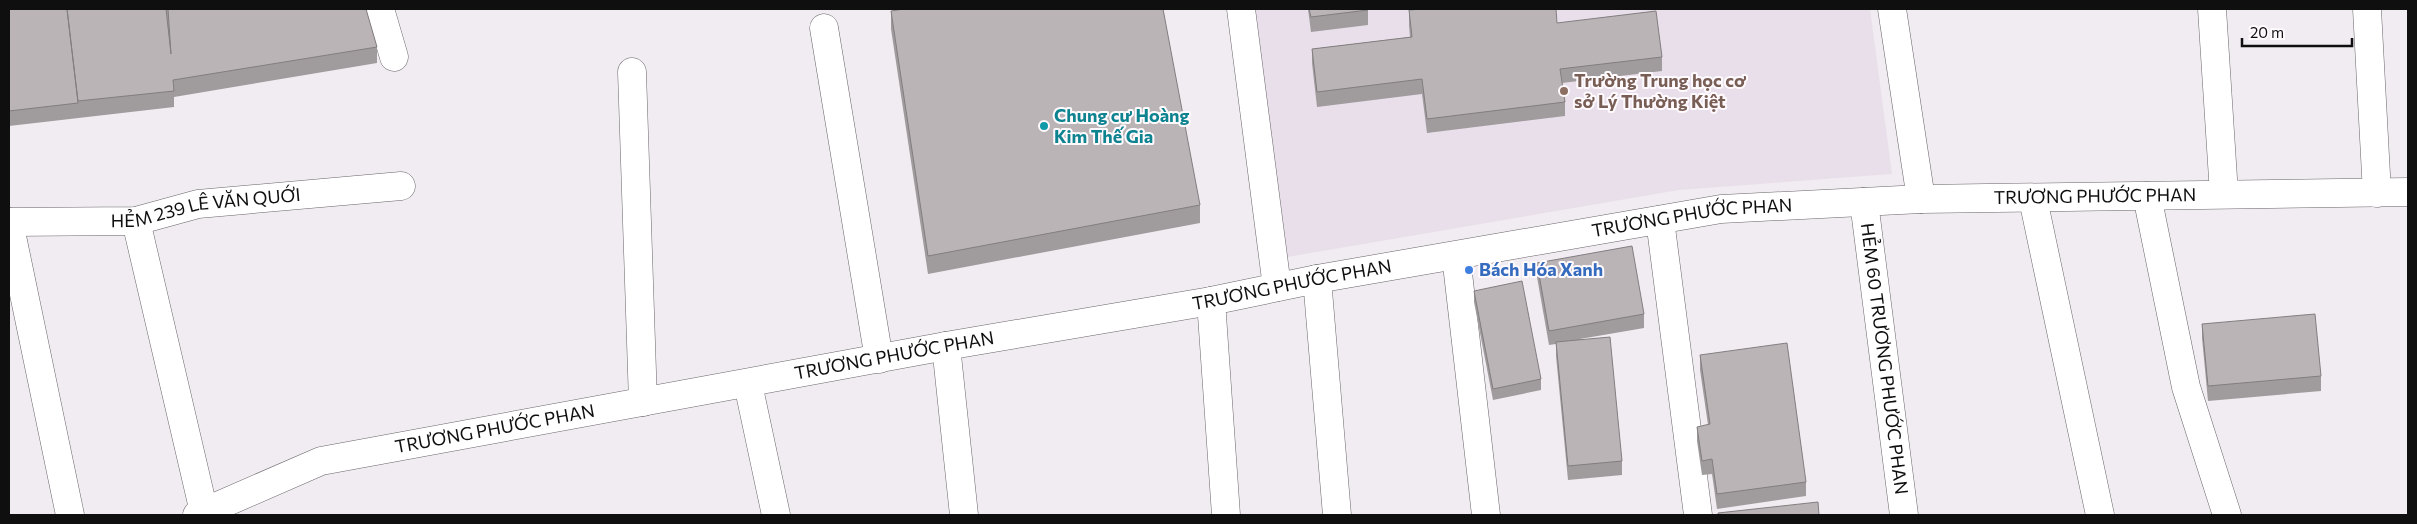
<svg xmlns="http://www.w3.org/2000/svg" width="2417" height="524" font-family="Commissioner,sans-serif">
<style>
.built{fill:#e9dfea}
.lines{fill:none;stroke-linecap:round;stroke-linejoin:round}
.minor-casing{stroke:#696569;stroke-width:29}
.minor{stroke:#fff;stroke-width:28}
.wall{fill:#a09b9d}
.building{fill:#bab4b7;stroke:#827e80}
.education-dot{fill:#8d6e63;stroke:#fefafe;stroke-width:2}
.culture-dot{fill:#0f9aa8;stroke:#fefafe;stroke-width:2}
.shop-dot{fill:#3f7fe0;stroke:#fefafe;stroke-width:2}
.labels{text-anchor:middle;stroke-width:4;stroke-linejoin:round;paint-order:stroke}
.education-label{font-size:18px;font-weight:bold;fill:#785e54;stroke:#fefafe;text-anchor:start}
.culture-label{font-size:18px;font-weight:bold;fill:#0d838f;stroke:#fefafe;text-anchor:start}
.street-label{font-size:18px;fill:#100f10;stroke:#fefafe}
.shop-label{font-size:18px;font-weight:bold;fill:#366cbe;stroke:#fefafe;text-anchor:start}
</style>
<rect width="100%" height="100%" fill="#f1ecf1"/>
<path class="built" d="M1237 9H1870L1892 174 1679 190 1264 261Z"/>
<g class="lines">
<g class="minor-casing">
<g id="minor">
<path d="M380 9 394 57"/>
<path d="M1241 9 1277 287"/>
<path d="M1892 9 1921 199"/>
<path d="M2212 9 2224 194"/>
<path d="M2367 9 2377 193"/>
<path d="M824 28 879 359"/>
<path d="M632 72 643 402"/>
<path d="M2147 196 2186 387 2227 515"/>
<path d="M2033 199 2100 515"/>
<path id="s1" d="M1864 202 1904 515"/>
<path d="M1660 220 1698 515"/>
<path d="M136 221 204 512"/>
<path id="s2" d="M9 222 136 221 198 204 401 186"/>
<path d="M9 222 70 515"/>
<path d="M1456 256 1486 515"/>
<path d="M1317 279 1337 515"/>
<path d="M1211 301 1226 515"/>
<path d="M946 346 964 515"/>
<path d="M748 384 776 515"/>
<path id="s3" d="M197 515 321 461 946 346 1211 301 1317 279 1721 209 1921 199 2408 192"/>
</g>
</g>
<use href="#minor" class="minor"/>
</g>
<path class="wall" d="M9 9 167 24 166 9H366L377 47V63L174 97V107L9 126Z
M1308 9H1368V25L1311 32Z
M1409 10 1557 23 1662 57V71L1562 83 1565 102V116L1427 133 1422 94 1317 107 1312 63V49L1410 37 1409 25Z
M891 11 1200 205V223L928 274 891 29Z
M1537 263 1644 314V328L1580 339 1622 461V475L1568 480 1556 356V344L1549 345 1537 277Z
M1474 291 1541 379V390L1493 400 1474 302Z
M2202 324 2321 376V391L2208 401 2202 338Z
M1700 355 1806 482V496L1717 509 1712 474 1702 475 1697 441V427L1708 425 1700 370Z"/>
<path class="building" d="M9 9H67L78 103 9 111Z
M67 9H166L171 54 168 9H366L377 47 173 80 174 91 78 101Z
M904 9H1163L1200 205 928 256 891 11Z
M1309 9H1368V10L1311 17Z
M1422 9H1556L1557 23 1656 11 1662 57 1560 69 1565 102 1427 119 1422 79 1317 92 1312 49 1412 37 1409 10Z
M1632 246 1644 314 1549 331 1537 263Z
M1522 281 1541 379 1493 389 1474 291Z
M2315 314 2321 376 2208 386 2202 324Z
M1610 337 1622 461 1568 466 1556 342Z
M1787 343 1806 482 1717 494 1712 459 1702 461 1697 427 1710 424 1700 355Z
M1818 502 1819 515H1718V513Z"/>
<circle class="education-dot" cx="1564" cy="91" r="5"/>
<circle class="culture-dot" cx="1044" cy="126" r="5"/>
<circle class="shop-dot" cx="1469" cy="270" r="5"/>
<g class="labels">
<g class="education-label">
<text x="1574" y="87">Trường Trung học cơ<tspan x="1574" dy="21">sở Lý Thường Kiệt</tspan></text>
</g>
<g class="culture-label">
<text x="1054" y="122">Chung cư Hoàng<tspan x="1054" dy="21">Kim Thế Gia</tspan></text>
</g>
<g class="street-label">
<text dy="6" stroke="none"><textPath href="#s3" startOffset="1932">TRƯƠNG PHƯỚC PHAN</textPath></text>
<text dy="6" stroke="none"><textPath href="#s2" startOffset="198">HẺM 239 LÊ VĂN QUỚI</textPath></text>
<text dy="6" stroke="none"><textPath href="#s3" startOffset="1528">TRƯƠNG PHƯỚC PHAN</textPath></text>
<text dy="6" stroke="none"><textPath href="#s3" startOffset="1122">TRƯƠNG PHƯỚC PHAN</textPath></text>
<text dy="6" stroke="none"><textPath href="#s3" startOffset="718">TRƯƠNG PHƯỚC PHAN</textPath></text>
<text dy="6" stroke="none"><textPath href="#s1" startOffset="158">HẺM 60 TRƯƠNG PHƯỚC PHAN</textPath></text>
<text dy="6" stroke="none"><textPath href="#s3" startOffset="312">TRƯƠNG PHƯỚC PHAN</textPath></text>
</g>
<g class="shop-label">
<text x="1479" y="276">Bách Hóa Xanh</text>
</g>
</g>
<rect width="2417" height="524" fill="none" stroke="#100f10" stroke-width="20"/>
<path d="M2242 38v8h110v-8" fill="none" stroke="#100f10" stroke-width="2.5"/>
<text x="2250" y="38" font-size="15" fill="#100f10" stroke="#fefafe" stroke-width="4" paint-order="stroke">20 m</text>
</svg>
